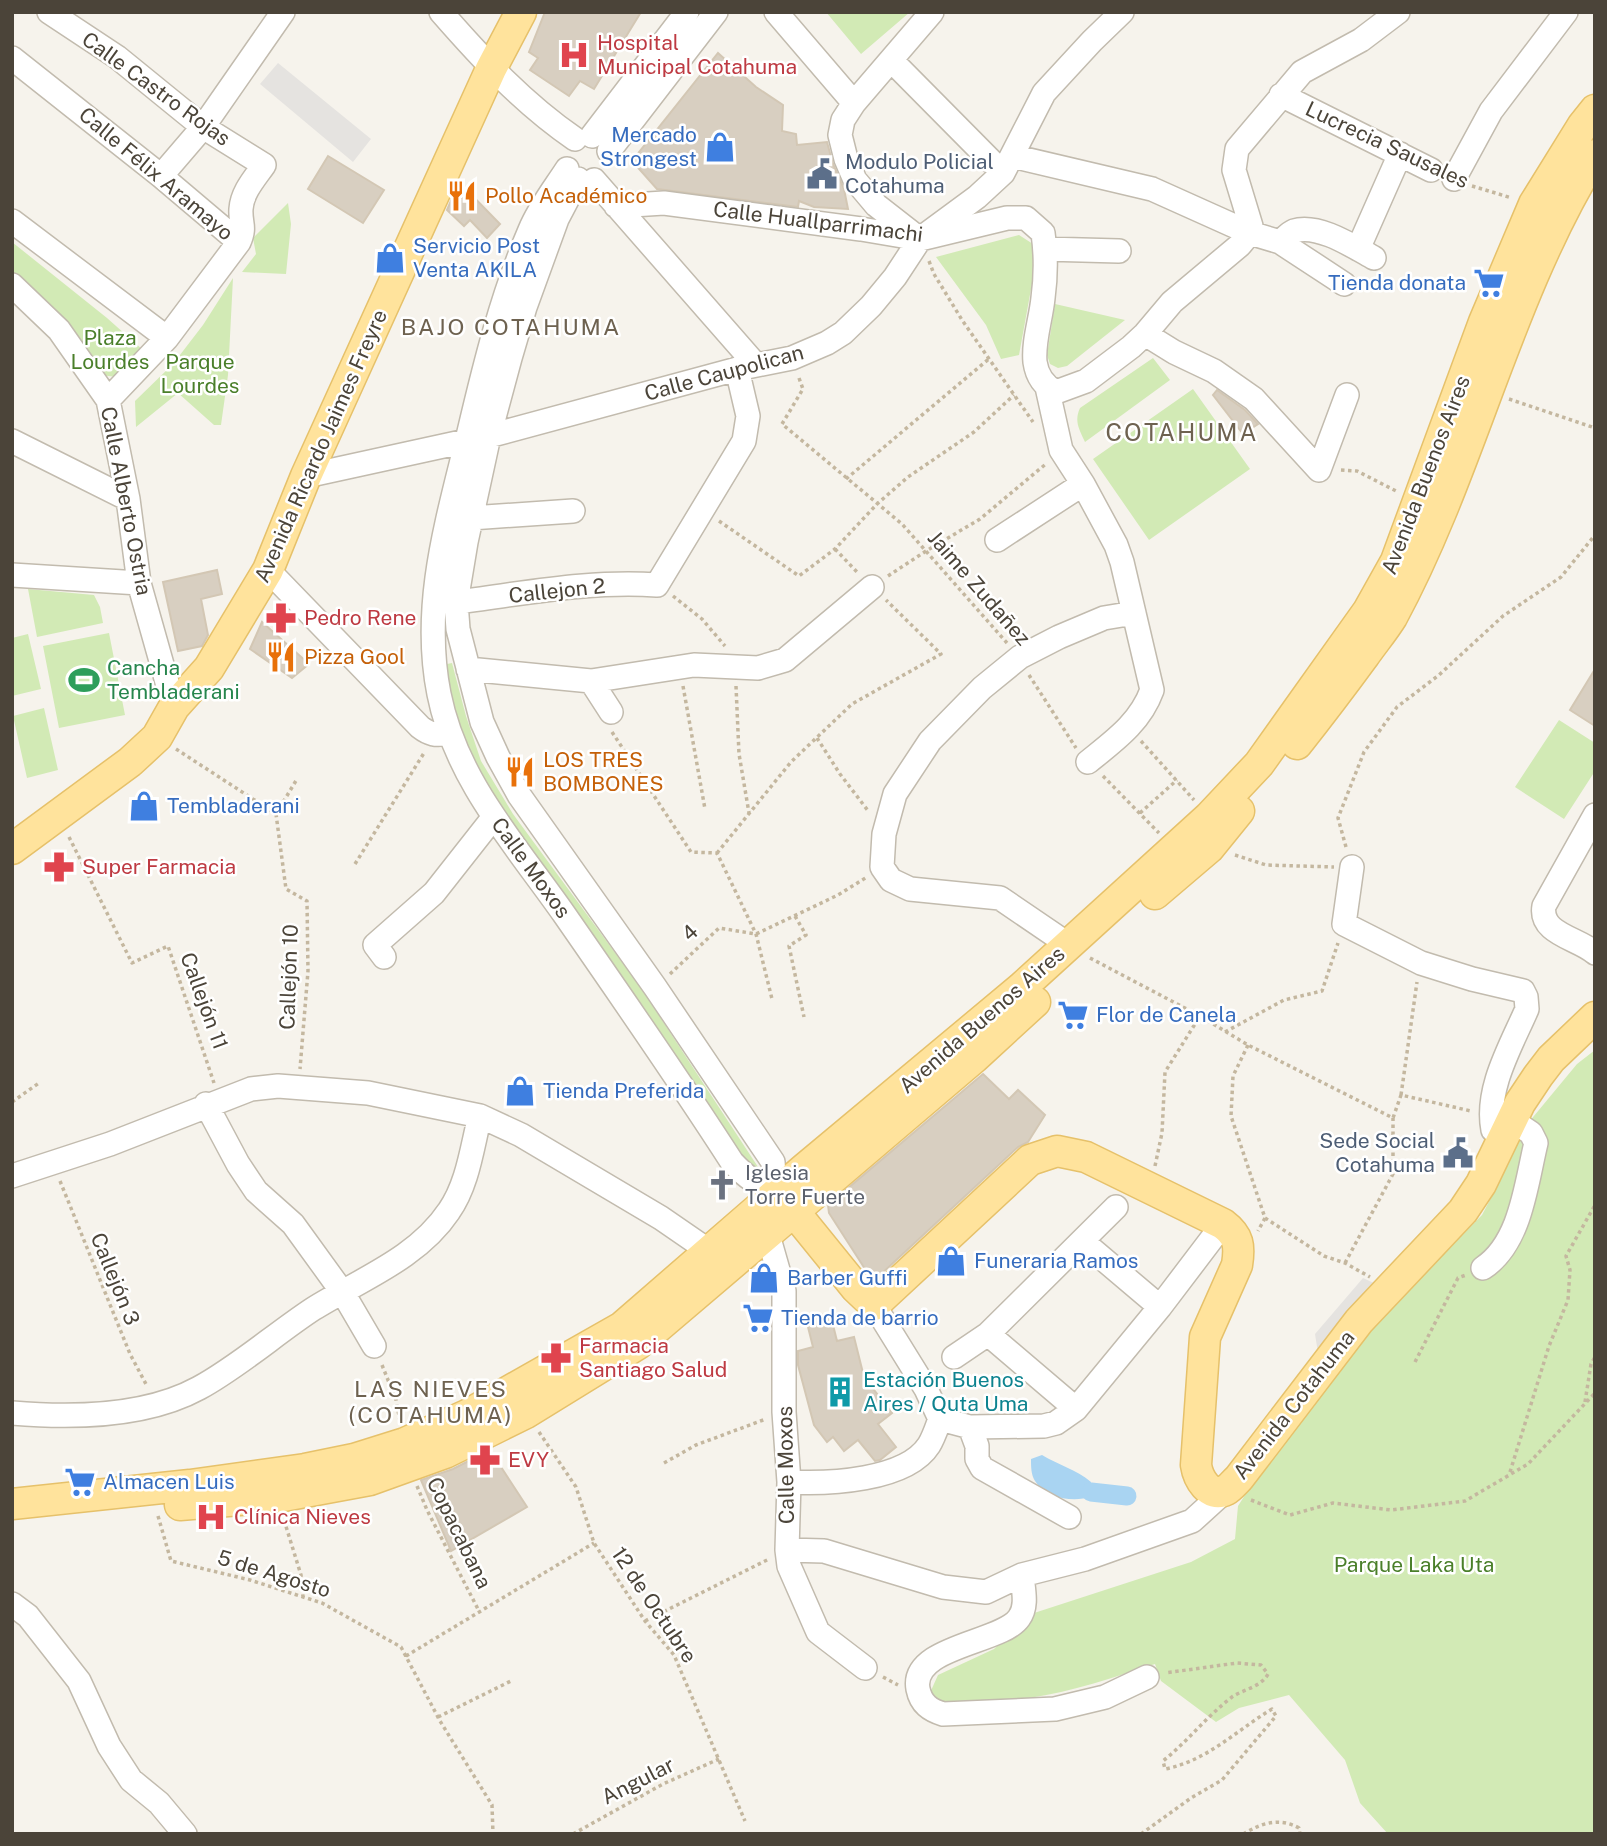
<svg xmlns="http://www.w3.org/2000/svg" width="1607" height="1846" font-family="'Public Sans',sans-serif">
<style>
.green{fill:#d2eab5}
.parking{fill:#e5e3e0}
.water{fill:#a9d4f2}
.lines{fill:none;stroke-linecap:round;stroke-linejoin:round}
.canal{stroke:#a9d4f2;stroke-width:19}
.building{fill:#d8cfc1;stroke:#d3c7b4;stroke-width:2}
.minor-casing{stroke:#c2bbae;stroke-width:26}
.major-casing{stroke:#e6c16a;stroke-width:33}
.path{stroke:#c4b79f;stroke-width:3.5;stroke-dasharray:3.5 3.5;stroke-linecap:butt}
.minor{stroke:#fff;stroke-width:23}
.major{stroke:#ffe39c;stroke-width:30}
.labels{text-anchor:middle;stroke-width:5;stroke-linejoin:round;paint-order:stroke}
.health-label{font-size:21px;fill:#be3a42;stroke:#fff;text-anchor:start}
.street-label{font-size:21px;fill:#4b4439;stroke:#fff}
.shop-label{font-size:21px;fill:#366cbe;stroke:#fff;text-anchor:start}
.service-label{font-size:21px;fill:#4e5e75;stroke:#fff;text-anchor:start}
.food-label{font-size:21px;fill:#c56008;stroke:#fff;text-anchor:start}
.park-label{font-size:21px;fill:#4a7f2a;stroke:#fff}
.leisure-label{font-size:21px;fill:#27864d;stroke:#fff;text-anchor:start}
.worship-label{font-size:21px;fill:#5b616d;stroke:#fff;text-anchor:start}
.culture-label{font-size:21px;fill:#0d838f;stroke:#fff;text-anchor:start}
.neighbourhood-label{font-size:23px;letter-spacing:2px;fill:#6e6250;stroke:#fff}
.quarter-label{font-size:24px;letter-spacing:2px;fill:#6e6250;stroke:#fff}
</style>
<rect width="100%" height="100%" fill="#f6f3ec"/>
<path class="green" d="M826 12H910L861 54Z
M288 203 291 224 286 274 242 272 256 254 253 238Z
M1019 235 1033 244 1037 256 1019 355 1001 359 986 325 936 257Z
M12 242 107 318 143 350 117 377 100 375 12 275Z
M233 278 228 375 221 425H214L178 393 136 427 135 401 173 364 203 325Z
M1055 304 1125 320 1067 366 1058 368 1050 364 1047 355Z
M1153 358 1170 380 1085 442C1079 429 1074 421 1080 408Z
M1193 389 1250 469 1149 540 1093 459Z
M28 589 94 595 100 607 103 623 37 637Z
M109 633 125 715 59 728 43 646Z
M28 634 41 689 12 696V638Z
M452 663 466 716 481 761 513 814 641 988 760 1170 756 1177 501 814 454 723 442 665Z
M44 708 58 770 27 778 13 716Z
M1559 720 1595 743V771L1564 819 1515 787Z
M1595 1050V1834H1388L1360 1803 1345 1760 1289 1695 1239 1708 1216 1722 1161 1681 1155 1664C1114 1677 1072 1692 1029 1698 996 1702 963 1702 931 1702L929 1695 938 1675 994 1649 1031 1614 1191 1562 1235 1539 1238 1506 1263 1467 1337 1368 1384 1315 1482 1215 1501 1179 1524 1128 1577 1064Z"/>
<path class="parking" d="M278 63 371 139 353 162 260 84Z
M1363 1278 1378 1285 1318 1353 1315 1334Z"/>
<path class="water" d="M1042 1455C1058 1465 1076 1469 1091 1482V1497C1073 1502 1046 1499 1035 1481 1031 1475 1031 1466 1031 1459Z"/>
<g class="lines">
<path class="canal" d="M1091 1492 1127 1496"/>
</g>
<path class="building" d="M545 12H641L594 89 580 81 569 96 530 70 538 58 529 52Z
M718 53 756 87 783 105 782 131 796 134 797 145 827 142 833 164 844 189 848 209 814 207 799 201 798 207 657 189 632 161Z
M328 156 384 190 363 223 308 189Z
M459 182 500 224 487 238 470 220 464 226 447 210Z
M1217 390 1245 410 1258 424 1243 434 1213 395Z
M217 570 222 594 201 599 208 635 202 646 178 651 163 582Z
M262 622 309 664 292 678 250 649Z
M1595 669V726L1570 710Z
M983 1074 1009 1099 1018 1090 1045 1115 1028 1142 1018 1147 878 1277 873 1276 867 1272 829 1213 828 1205Z
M830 1313 837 1341 854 1337 864 1377 892 1413 878 1424 896 1447 880 1460 875 1461 858 1440 844 1451 833 1437 827 1442 814 1425 798 1365V1351L813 1347 806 1319Z
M490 1450 527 1507 451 1551 421 1480 453 1469Z"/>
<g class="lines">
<g class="minor-casing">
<path id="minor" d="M49 12 117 57 203 127 264 165C255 178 242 192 241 209 240 224 246 226 239 242L167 338 108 400
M441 12C482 59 524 104 575 139
M776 12 854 103
M12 58 161 176 239 242
M891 60 1003 173
M1281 95 1431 170
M592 136 687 12
M609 151 716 12
M1012 156 1152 189 1250 233 1280 242 1344 284
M567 169C554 189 539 208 530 230 502 295 485 364 469 432 448 519 421 604 439 694 456 780 515 844 564 914 621 996 678 1078 732 1162 747 1178 754 1183 775 1188
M161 176 203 127 283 12
M578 179 557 219 525 307 510 358 489 436 466 542 456 602 458 629 482 722 498 757 519 795 655 987 773 1162 775 1188 779 1192
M1454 179 1491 111 1566 12
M594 180 756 365
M616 206 664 203 861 229 920 239 1007 218H1026L1043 233C1046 254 1046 276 1043 298 1041 319 1033 341 1035 362 1037 376 1044 386 1056 392L1086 381 1131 347 1145 334 1172 302 1240 245 1250 233 1251 226 1234 170 1237 149 1302 72 1361 40 1398 12
M12 221 167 338
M917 237 876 205 855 180 846 159 840 135 843 120 854 103 932 12
M1280 242C1284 239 1289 233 1294 231 1318 223 1354 247 1374 258
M1045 249 1119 251
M1358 249 1400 154
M12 285 59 330 108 400 128 499 139 583 174 707
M1145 334 1174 352 1214 371 1254 399 1319 470 1347 395
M1047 387 1061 450 1083 484 1116 545 1122 562 1152 690C1140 723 1114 741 1088 762
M12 441 128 499
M306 476 489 436 737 369 792 358 827 343 843 333 871 306 895 277 920 239 977 197 1003 173 1044 93 1092 41 1122 12
M471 518 573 511
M997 540 1083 484
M268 570 420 727C429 734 436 736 448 733
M12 575 139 583
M456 602C522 594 591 580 657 585L744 441 748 416 737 369
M468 669 591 681 694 665 758 668 785 660 872 587
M591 681 611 712
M1595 815 1544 906C1539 934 1578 938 1595 953
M1352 867 1344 924 1421 963 1472 979 1523 991 1526 997 1527 1009C1511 1046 1485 1089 1493 1130L1504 1138
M1069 945 1000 898 910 889 891 880 882 867 884 834 895 794 930 741 982 688 1020 657 1059 637 1104 618 1134 613
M384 957 375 945 434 893 493 818
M206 1104 238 1164 256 1191 293 1224 343 1293 374 1346
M12 1176 110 1144 251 1089 278 1086 368 1093 480 1116 521 1135 661 1218 722 1260
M768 1235 784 1291V1412L789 1482 787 1550 789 1566 818 1632 865 1668
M1082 1241 1160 1307
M1483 1268C1521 1243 1526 1184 1536 1143L1531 1133 1513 1121
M874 1305 926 1389 940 1419 970 1427 1044 1426 1056 1423 1076 1409 1160 1307 1223 1224
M988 1334 1076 1409
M954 1357 988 1334 1116 1207
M12 1413C71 1418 146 1417 199 1388 238 1367 275 1334 313 1309 359 1280 417 1259 449 1211 468 1184 472 1147 480 1116
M970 1427 977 1446V1459L982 1468 1069 1517
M789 1482C828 1484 906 1481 929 1445 934 1437 937 1427 940 1419
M787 1550 824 1551 943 1587 986 1592 1022 1575 1085 1559 1192 1521 1225 1491
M1022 1575C1023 1589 1028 1606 1019 1618 1002 1643 910 1646 918 1689 921 1704 930 1710 943 1714L1055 1709 1105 1697 1147 1677
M12 1604 28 1616 79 1681 109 1746 131 1780 159 1803 185 1834"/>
</g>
<g class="major-casing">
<path id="major" d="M1297 744C1320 715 1342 686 1364 656 1373 643 1384 630 1392 617 1472 469 1506 298 1595 155
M12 849 130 762 157 737 174 707 209 668 268 570 306 476 491 69 521 12
M1155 894 1209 848 1239 811
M783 1198 856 1288 874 1305 1030 1160 1057 1151 1086 1157 1223 1224C1239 1236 1240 1246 1237 1265L1205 1337 1196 1465C1198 1478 1209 1499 1226 1490 1230 1488 1235 1482 1239 1478L1359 1321 1463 1211 1481 1184 1520 1103 1538 1076 1551 1059 1595 1017
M12 1504 190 1485 305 1469 354 1459 405 1443 467 1415 622 1327 804 1169 1021 988 1209 817 1259 764 1368 611 1396 561 1484 322 1534 204 1583 125 1595 110
M180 1505 278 1497 370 1480 445 1453 526 1413 638 1344 974 1058 1035 1002"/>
</g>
<path class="path" d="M1472 186 1512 198
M929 261 934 274 962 320 1033 422
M799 378 803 389 782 424 902 524 1007 643
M1509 399 1595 428
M1341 470 1357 471 1398 492
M846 479 990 358
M719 521 799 576 835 549 877 504 908 477 974 432 1014 395
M835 549 858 573
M888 576 926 551 980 519 1047 463
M673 596 702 619 725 646
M1029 675 1076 748
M683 686 705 809
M736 686 739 754 749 813
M612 732 691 852 717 853 756 934 772 999
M817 738 840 774 869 812
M1141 741 1194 800
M176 749 276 814 286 889 307 901 308 971 300 1069
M1103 776 1159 833
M1140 813 1177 780
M276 814 297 779
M69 837 132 963 168 946 214 1083
M1346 847 1338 818 1364 752 1397 707 1439 675 1503 616 1561 577 1595 535
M717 853 791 762 852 704 941 654 886 600
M1235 855 1266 865 1334 867
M355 864 424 753
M795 916 806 935 789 946 804 1017
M1090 958 1200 1016 1248 1045 1393 1118 1401 1095 1471 1111
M670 974 719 928 756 934 838 895 867 877
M1225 1032 1284 1000 1322 991 1338 943
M1248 1045 1233 1076 1231 1116 1265 1218 1258 1231
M1401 1095 1417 982
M12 1102 39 1083
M1155 1166 1162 1133 1165 1072 1200 1016
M60 1181 130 1354 147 1386
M1265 1218 1324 1256 1345 1263 1370 1277
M1345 1263 1393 1174V1118
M1415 1362 1458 1278 1466 1275
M382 1365 396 1400 400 1421
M1585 1402 1591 1364 1595 1357
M539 1432 576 1487 594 1543 645 1621 674 1655 745 1821
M664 1463 696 1445 766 1419
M1510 1472 1549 1346 1568 1300 1570 1270 1566 1256 1595 1205
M417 1486 427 1510 480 1613
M1251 1500 1290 1515 1333 1503 1391 1510 1465 1501 1528 1464 1595 1393
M158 1516 171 1561 250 1580 322 1603 401 1647 440 1721 492 1805 493 1834
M284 1520 301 1575 303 1597
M645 1621 769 1559
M406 1656 594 1543
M883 1677 898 1685
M438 1717 513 1680
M573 1834 663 1784 719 1759
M1141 1834 1191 1798 1222 1780 1276 1716 1272 1709C1237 1730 1207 1761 1165 1769L1163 1761C1188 1741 1207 1716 1232 1697 1244 1689 1261 1687 1268 1674L1261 1665 1237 1663 1165 1673
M1243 1834C1262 1823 1279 1817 1299 1828L1300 1834"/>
<use href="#minor" class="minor"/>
<use href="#major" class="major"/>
</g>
<defs>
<g id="hospital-bare" transform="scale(2.415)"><path d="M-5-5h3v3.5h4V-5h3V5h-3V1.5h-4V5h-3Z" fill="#e0444e" stroke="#fff" stroke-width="2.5" paint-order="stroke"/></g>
<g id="shop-bare" transform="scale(2.415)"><path d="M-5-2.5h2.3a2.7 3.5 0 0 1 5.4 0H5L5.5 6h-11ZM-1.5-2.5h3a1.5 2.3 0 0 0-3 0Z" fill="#3f7fe0" stroke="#fff" stroke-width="2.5" paint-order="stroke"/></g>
<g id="civic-bare" transform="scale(2.415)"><path d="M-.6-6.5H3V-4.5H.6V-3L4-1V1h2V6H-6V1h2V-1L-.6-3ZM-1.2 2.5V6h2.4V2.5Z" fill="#5c6f8a" stroke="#fff" stroke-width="2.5" paint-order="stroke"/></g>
<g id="restaurant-bare" transform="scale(2.415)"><path d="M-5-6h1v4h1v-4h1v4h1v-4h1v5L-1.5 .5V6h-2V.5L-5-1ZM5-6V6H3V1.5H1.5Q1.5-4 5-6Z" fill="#e8710a" stroke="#fff" stroke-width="2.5" paint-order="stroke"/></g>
<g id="supermarket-bare" transform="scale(2.415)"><path d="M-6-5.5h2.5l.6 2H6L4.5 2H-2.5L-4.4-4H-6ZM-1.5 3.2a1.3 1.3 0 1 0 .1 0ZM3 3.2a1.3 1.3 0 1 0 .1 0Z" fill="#3f7fe0" stroke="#fff" stroke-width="2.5" paint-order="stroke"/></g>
<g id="pharmacy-bare" transform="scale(2.415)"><path d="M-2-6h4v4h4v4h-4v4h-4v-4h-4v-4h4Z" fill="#e0444e" stroke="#fff" stroke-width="2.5" paint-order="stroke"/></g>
<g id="stadium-bare" transform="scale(2.415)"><path d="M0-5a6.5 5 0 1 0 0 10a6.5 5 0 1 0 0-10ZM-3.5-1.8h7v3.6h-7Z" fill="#2e9e5b" stroke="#fff" stroke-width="2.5" paint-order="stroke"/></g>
<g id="church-bare" transform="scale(2.415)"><path d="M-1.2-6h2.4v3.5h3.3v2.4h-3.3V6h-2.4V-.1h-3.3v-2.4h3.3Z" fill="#6b7280" stroke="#fff" stroke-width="2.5" paint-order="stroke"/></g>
<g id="building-bare" transform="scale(2.415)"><path d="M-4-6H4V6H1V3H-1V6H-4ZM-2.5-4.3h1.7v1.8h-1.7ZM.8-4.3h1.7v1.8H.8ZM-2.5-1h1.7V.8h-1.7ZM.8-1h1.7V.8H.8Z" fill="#0f9aa8" stroke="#fff" stroke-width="2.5" paint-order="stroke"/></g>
</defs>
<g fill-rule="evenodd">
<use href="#hospital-bare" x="574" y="55"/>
<use href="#shop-bare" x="720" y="147"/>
<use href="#civic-bare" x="822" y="174"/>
<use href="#restaurant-bare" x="462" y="196"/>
<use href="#shop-bare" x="390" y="258"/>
<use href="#supermarket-bare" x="1489" y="283"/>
<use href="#pharmacy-bare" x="281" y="618"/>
<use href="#restaurant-bare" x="281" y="657"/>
<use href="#stadium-bare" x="84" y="680"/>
<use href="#restaurant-bare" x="520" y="772"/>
<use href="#shop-bare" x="144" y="806"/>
<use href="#pharmacy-bare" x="59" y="867"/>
<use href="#supermarket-bare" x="1073" y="1015"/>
<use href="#shop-bare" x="520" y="1091"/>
<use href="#civic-bare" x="1458" y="1153"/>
<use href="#church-bare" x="722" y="1185"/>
<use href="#shop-bare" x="951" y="1261"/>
<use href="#shop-bare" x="764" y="1278"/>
<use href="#supermarket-bare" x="758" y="1318"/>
<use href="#pharmacy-bare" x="556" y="1358"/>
<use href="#building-bare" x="840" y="1392"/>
<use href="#pharmacy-bare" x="485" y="1460"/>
<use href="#supermarket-bare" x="80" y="1482"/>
<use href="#hospital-bare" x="211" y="1517"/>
</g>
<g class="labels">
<g class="health-label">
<text x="597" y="50">Hospital<tspan x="597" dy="24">Municipal Cotahuma</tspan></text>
<text x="304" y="625">Pedro Rene</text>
<text x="82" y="874">Super Farmacia</text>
<text x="579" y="1353">Farmacia<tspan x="579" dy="24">Santiago Salud</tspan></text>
<text x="508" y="1467">EVY</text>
<text x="234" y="1524">Clínica Nieves</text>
</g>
<g class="street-label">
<text transform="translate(156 89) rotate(36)" y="7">Calle Castro Rojas</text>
<text transform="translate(1387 145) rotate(25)" y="7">Lucrecia Sausales</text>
<text transform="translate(156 174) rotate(40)" y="7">Calle Félix Aramayo</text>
<text transform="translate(818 222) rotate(7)" y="7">Calle Huallparrimachi</text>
<text transform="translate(724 373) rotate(-15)" y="7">Calle Caupolican</text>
<text transform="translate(321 446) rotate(-66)" y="7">Avenida Ricardo Jaimes Freyre</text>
<text transform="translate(1426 475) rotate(-69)" y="7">Avenida Buenos Aires</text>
<text transform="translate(126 501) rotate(79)" y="7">Calle Alberto Ostria</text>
<text transform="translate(979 588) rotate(49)" y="7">Jaime Zudañez</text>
<text transform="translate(557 591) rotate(-6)" y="7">Callejon 2</text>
<text transform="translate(531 868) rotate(54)" y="7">Calle Moxos</text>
<text transform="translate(690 933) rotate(-43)" y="7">4</text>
<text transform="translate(289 977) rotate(-88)" y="7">Callejón 10</text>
<text transform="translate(204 1001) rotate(70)" y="7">Callejón 11</text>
<text transform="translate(982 1020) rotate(-41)" y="7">Avenida Buenos Aires</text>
<text transform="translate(115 1279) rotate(68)" y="7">Callejón 3</text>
<text transform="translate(1294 1405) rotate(-52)" y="7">Avenida Cotahuma</text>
<text transform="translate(786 1465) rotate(-91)" y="7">Calle Moxos</text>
<text transform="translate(459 1533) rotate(64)" y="7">Copacabana</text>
<text transform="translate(274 1574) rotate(17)" y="7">5 de Agosto</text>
<text transform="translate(654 1605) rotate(56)" y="7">12 de Octubre</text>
<text transform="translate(638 1781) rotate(-27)" y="7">Angular</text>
</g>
<g class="shop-label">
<text x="697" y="142" text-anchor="end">Mercado<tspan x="697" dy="24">Strongest</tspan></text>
<text x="413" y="253">Servicio Post<tspan x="413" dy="24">Venta AKILA</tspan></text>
<text x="1466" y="290" text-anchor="end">Tienda donata</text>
<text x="167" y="813">Tembladerani</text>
<text x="1096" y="1022">Flor de Canela</text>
<text x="543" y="1098">Tienda Preferida</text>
<text x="974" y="1268">Funeraria Ramos</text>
<text x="787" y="1285">Barber Guffi</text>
<text x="781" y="1325">Tienda de barrio</text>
<text x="103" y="1489">Almacen Luis</text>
</g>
<g class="service-label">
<text x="845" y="169">Modulo Policial<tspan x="845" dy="24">Cotahuma</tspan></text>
<text x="1435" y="1148" text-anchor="end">Sede Social<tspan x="1435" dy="24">Cotahuma</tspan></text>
</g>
<g class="food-label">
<text x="485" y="203">Pollo Académico</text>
<text x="304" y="664">Pizza Gool</text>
<text x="543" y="767">LOS TRES<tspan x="543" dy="24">BOMBONES</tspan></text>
</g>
<g class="park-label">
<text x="110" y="345">Plaza<tspan x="110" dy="24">Lourdes</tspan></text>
<text x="200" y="369">Parque<tspan x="200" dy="24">Lourdes</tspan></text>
<text x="1414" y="1572">Parque Laka Uta</text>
</g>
<g class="leisure-label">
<text x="107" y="675">Cancha<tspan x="107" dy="24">Tembladerani</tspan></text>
</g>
<g class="worship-label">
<text x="745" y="1180">Iglesia<tspan x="745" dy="24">Torre Fuerte</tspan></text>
</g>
<g class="culture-label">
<text x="863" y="1387">Estación Buenos<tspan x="863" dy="24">Aires / Quta Uma</tspan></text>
</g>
<g class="neighbourhood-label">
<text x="511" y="335">BAJO COTAHUMA</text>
<text x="431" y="1397">LAS NIEVES<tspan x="431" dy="26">(COTAHUMA)</tspan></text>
</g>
<g class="quarter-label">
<text x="1182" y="441">COTAHUMA</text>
</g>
</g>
<rect width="1607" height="1846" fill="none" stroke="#4b4439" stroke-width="28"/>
</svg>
